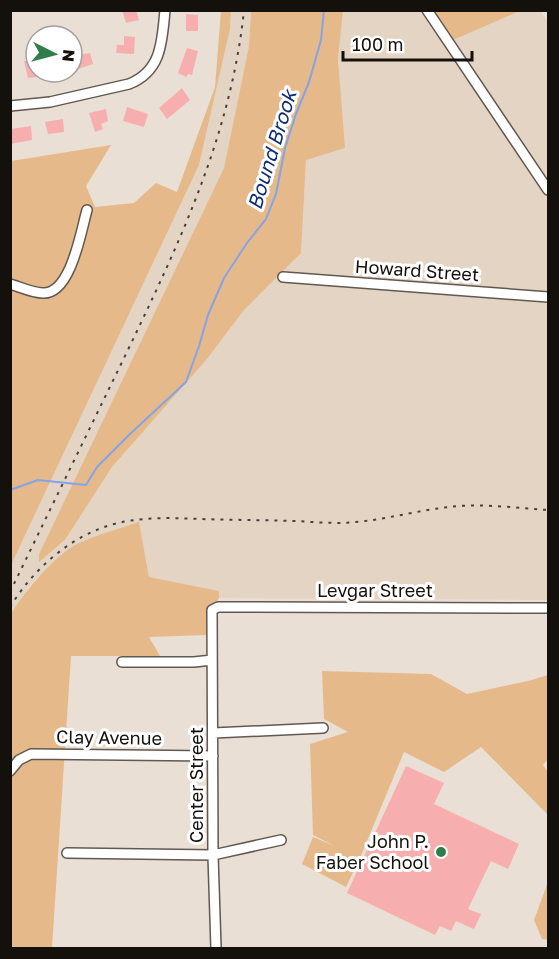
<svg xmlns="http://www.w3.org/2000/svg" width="559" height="959" font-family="'Golos Text',sans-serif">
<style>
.built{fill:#e4d4c4}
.green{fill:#e6b98a}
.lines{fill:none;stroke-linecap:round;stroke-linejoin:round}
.stream{stroke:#83a4e7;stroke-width:2}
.building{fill:#f6afae}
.minor-casing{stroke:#61584f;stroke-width:12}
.minor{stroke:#fff;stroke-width:9}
.rail{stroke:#45403b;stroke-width:2;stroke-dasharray:3 6;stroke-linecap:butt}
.poi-dot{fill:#307d4c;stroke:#fff;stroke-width:2}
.labels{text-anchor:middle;stroke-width:6;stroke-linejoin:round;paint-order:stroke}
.street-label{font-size:18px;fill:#14110d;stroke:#fff}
.poi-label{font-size:18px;fill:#14110d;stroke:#fff;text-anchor:end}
.water-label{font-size:20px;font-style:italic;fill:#0c2c77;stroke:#fff}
</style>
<rect width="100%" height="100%" fill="#eadfd5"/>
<path class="built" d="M231 11H251L249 46 224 168 39 554V561L64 542 112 467 207 359 244 310 301 253 306 160 344 148 338 59 343 11H430L451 41 520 11H540L548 22V600L219 598V591L149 577 139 523 100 535 75 545 60 556 30 585 11 616 10 565 199 165 230 29Z"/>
<path class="green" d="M221 11H231L230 29 199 165 11 565V161L111 145 86 186 95 207 134 203 156 183 177 192 215 87Z
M251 11H343L338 59 345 148 306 160 301 253 244 310 207 359 112 467 65 540 39 562V554L224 168 249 46Z
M430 11H520L451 41Z
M139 522 149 577 219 591V598L209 613 207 635 149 637 160 656H71L52 948H11L10 616C23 593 54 556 77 544 96 535 118 529 139 522Z
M322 671 431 674 467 694 528 681 548 675V759L543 765 548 772V815L481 747 444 772 404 752 360 858 346 887 302 864 313 837 335 846 313 835 310 744 348 732 324 719Z
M548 882V940L542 939 534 920Z"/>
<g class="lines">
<path class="stream" d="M10 490 38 480 86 485 97 467 130 434 186 382 199 346 208 315 224 278 247 243 266 219 276 194 285 148 296 114 309 82 321 40 324 10"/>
</g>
<path class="building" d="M122 10H136L139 20 126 23Z
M186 14 198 15V31H186Z
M124 36 135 37 134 54 116 53 117 45H124Z
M187 48 198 51 192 75 188 74 186 77 178 73Z
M90 53 93 64 72 71V56Z
M33 60V63H36V77L28 78 24 61Z
M182 88 190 100 167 119 159 108Z
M127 107 148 114 144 127 123 121Z
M106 109 108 121 101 124 103 129 95 132 89 113Z
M63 119 64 132 48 134 45 122Z
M31 126 32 140 10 144V129Z
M406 766 444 783 434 804 519 844 508 869 491 861 468 909 481 914 474 929 456 921 451 931 440 926 435 935 347 893Z"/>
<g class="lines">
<g class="minor-casing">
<path id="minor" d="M427 10 548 190
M10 106 50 102 129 84C162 71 162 41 165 10
M283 277 548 297
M10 284C20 287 33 293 43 293 71 294 81 231 87 210
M122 662H194L212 660
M213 733 323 728
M10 771 19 760 31 754 213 756
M67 853 213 855 281 840
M216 948 213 855 212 610 218 607 548 608"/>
</g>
<use href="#minor" class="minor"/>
<path class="rail" d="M10 592C48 514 86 436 124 358 178 246 231 136 244 10
M10 607C36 565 78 529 128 521 152 517 176 518 200 519 232 520 264 520 296 521 311 522 326 523 341 523 377 522 413 511 449 507 481 503 516 508 548 510"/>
</g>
<circle class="poi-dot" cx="441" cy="852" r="6"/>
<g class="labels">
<g class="street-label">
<text transform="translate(417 271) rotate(4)" y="6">Howard Street</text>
<text x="375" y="597">Levgar Street</text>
<text transform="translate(109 738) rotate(1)" y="6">Clay Avenue</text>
<text transform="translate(197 785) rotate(-90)" y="6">Center Street</text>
</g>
<g class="poi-label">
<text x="429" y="848">John P.<tspan x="429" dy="21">Faber School</tspan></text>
</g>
<g class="water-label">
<text transform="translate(272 150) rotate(-73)" y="7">Bound Brook</text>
</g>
</g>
<rect width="559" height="959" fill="none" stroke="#14110d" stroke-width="24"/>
<g transform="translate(54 54) rotate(96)"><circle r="28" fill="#ffffff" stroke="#a1a09e" stroke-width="1.5"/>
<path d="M0-4.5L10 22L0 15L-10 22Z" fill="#307d4c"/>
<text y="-9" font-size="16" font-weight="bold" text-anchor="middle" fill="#14110d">N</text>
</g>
<path d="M343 51v9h129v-9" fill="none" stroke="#14110d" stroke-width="3"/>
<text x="352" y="51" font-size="18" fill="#14110d" stroke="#ffffff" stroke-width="4.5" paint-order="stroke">100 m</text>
</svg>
